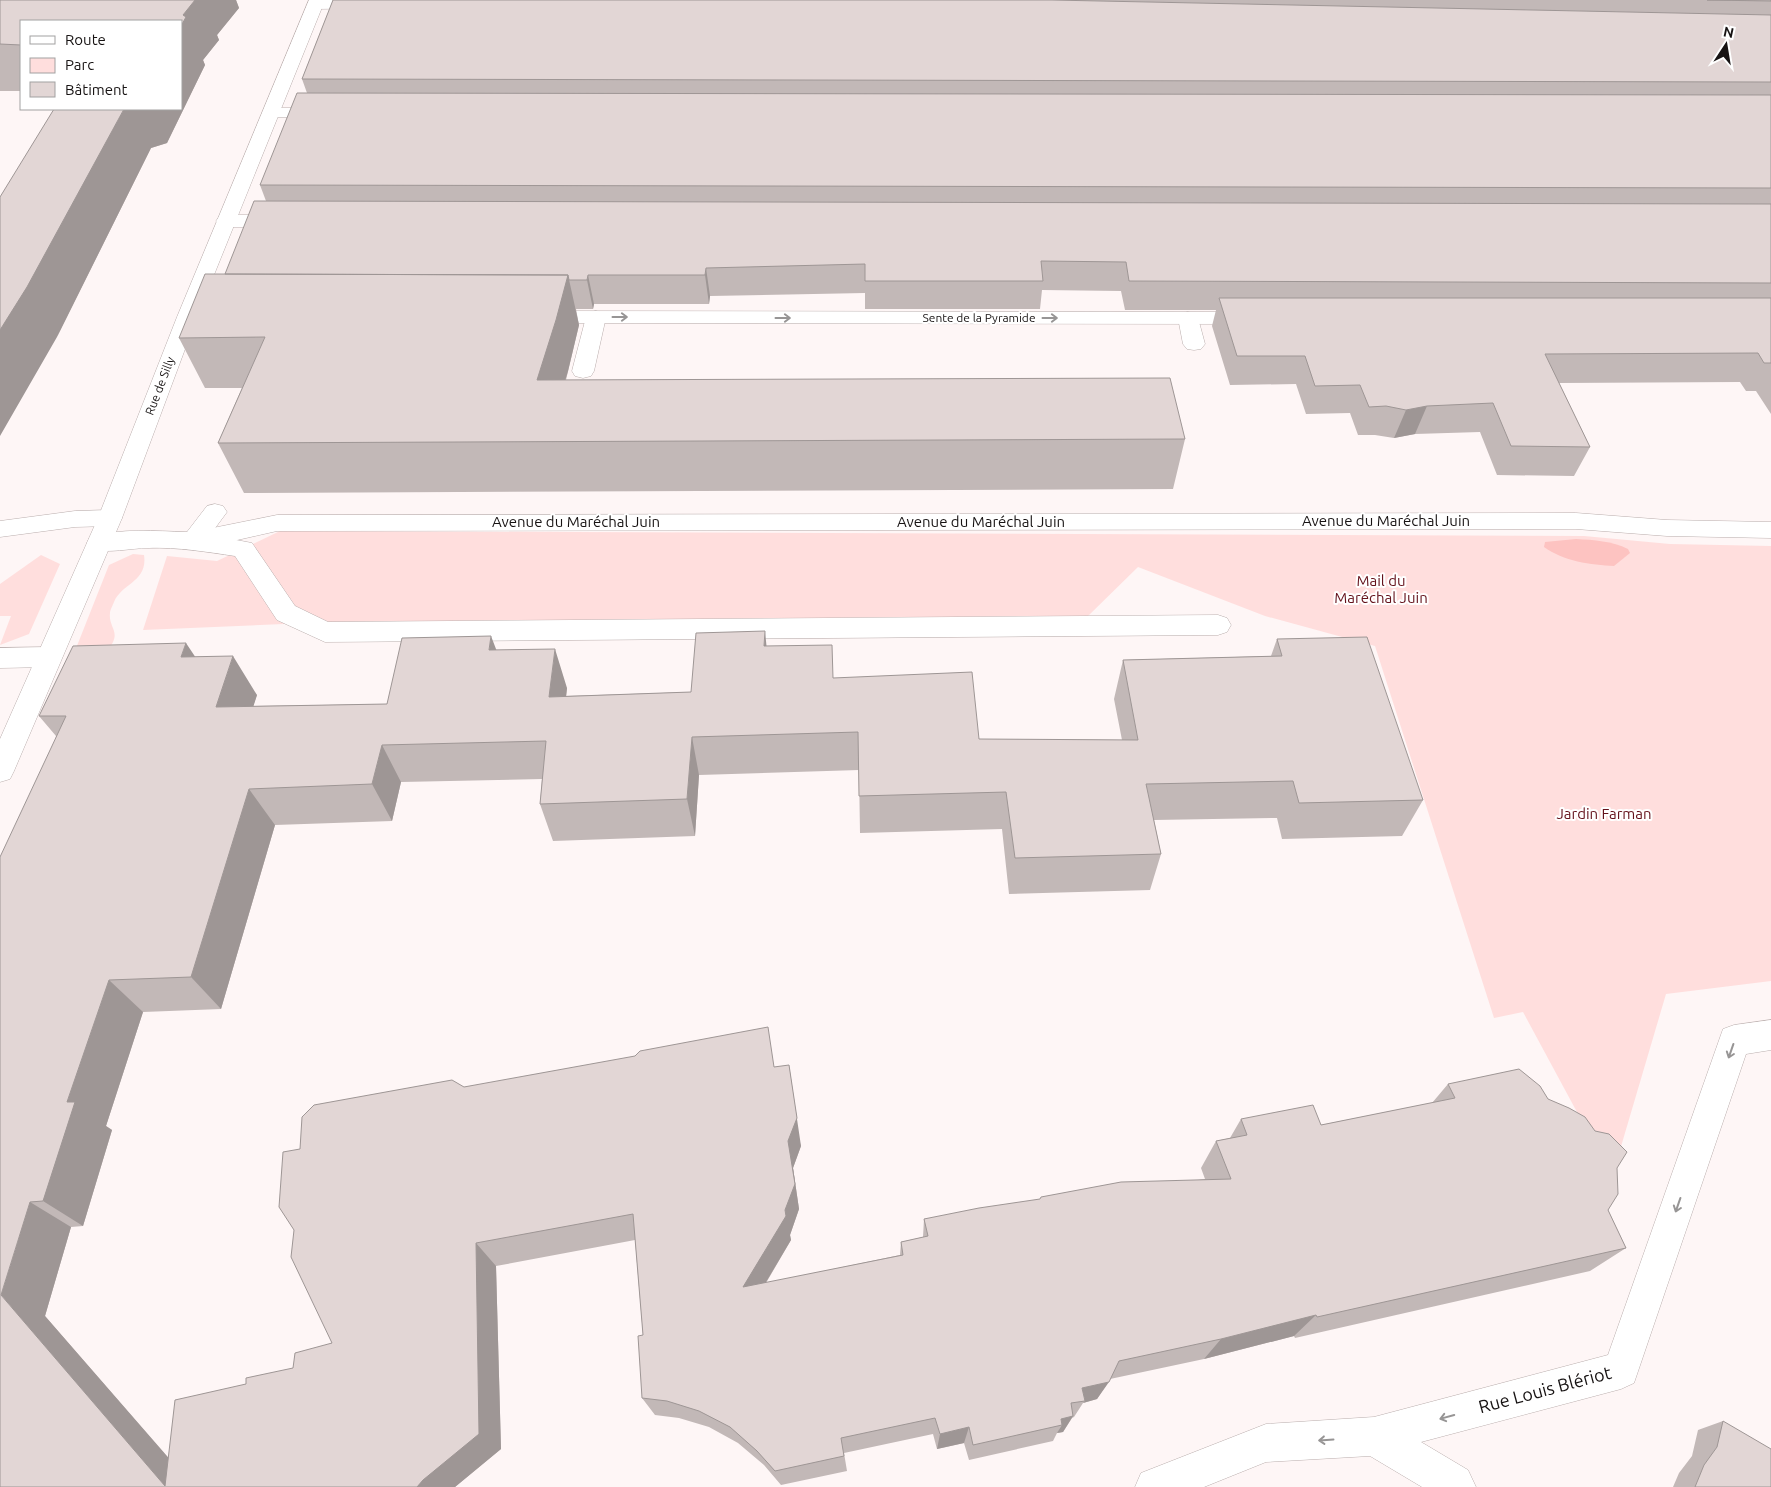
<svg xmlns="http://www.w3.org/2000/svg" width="1771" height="1487" font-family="Ubuntu,sans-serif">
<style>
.green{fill:#ffdedd}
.water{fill:#fdc3c1}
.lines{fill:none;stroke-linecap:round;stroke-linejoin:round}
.lane-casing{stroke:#baaead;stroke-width:1}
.street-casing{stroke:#baaead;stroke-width:1}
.secondary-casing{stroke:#baaead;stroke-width:1}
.lane{fill:#fff;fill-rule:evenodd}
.street{fill:#fff;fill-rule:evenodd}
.secondary{fill:#fff;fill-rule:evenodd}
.wall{fill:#c2b8b7}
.shaded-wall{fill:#9e9695}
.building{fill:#e2d6d5;stroke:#9e9695}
.oneway{stroke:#979595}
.labels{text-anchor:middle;stroke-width:4;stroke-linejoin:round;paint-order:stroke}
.far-street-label{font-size:12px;fill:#171313;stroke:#fff}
.street-label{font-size:15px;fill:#171313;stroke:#fff}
.park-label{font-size:15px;fill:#64121b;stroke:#fff}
.near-street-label{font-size:18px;fill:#171313;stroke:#fff}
</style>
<rect width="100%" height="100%" fill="#fef6f6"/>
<path class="green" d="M280 531 1584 536 1670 544 1771 546V981L1666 994 1612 1177 1523 1012 1494 1018 1375 646 1265 616 1138 567 1086 618 307 623 143 630 167 556 217 561Z
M133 554 144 555C148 582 122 583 114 602 113 605 110 610 110 613 108 629 124 632 106 652 99 660 77 666 67 671L109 565Z
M41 555 60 564 29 634 0 645 11 616H0V584Z"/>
<path class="water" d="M1576 539C1594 540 1612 541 1628 549L1630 553 1614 566C1591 565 1563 561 1544 547L1545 542Z"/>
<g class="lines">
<g class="lane-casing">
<path id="lane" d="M596 311 603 313 606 317 594 371 591 376 583 378 575 376 572 371 586 317 589 313Z
M1188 312 1195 314 1198 318 1205 344 1201 349 1194 350 1187 349 1183 344 1178 318 1181 314Z
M215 504 223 506 227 512 210 535 252 543 295 606 328 622 1218 615 1227 618 1231 625 1227 632 1218 635 325 642 277 620 235 556C207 552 178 547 149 548 130 548 109 554 90 549L87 543 90 537C121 528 155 531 187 532L207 506Z"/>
</g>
<g class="street-casing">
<path id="street" d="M370 0 376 2 378 5 376 8 316 9 310 7 308 4 313 0Z
M271 108H327L333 109 336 113 333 117 327 118 265 117 262 113 265 109Z
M226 215H282L289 217 292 221 289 225 282 227H226L219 225 216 221 219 217Z
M541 311 1250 312 1257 314 1260 318 1257 322 1250 324 541 323 534 321 531 317 534 313Z
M110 510 118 512 122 518 118 524 110 526 75 527 0 537V521L75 511Z
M1576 513 1667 520 1771 522V538L1667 536 1576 529 277 531 193 550 184 547 181 541 184 535 193 532 277 515Z
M49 647 58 650 62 657 58 664 49 667 0 668V648Z
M1771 1020V1050L1746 1054 1634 1383 1621 1389 1421 1442 1468 1470 1476 1487H1422L1370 1456 1266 1462 1204 1487H1135L1141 1473 1266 1424 1374 1417 1608 1355 1723 1029 1734 1025Z"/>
</g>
<g class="secondary-casing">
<path id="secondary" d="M309 0H325L197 317 122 518 14 771 10 779 0 782V739L98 518 177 317Z"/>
</g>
<use href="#lane" class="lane"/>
<use href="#street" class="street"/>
<use href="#secondary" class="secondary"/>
</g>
<path class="wall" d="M0 0H236L239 8 217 35 219 40 203 60 205 65 167 143 151 148 57 337 181 21H21V91H0Z
M333 0H1771V414L1756 391H1746L1740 382 1559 383 1590 447 1574 476 1497 475 1480 432 1415 434 1394 438 1375 435H1358L1350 413 1306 414 1296 384 1230 385 1212 326 1216 310H1125L1121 291 1042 290 1040 309H865V293L710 296 709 304H594L593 309H576L579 325 566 380 1185 439 1173 489 244 493 218 443 242 388H205L179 338 225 274 266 201 260 185 307 93 302 79Z
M1277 639 1423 800 1402 836 1282 839 1277 818 1154 820 1161 854 1150 890 1009 894 1002 829 860 833 859 770 699 775 695 836 553 841 540 804 542 779 401 782 392 821 275 825 221 1009 143 1012 106 1126 112 1130 83 1226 71 1227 45 1316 168 1458 246 1384 293 1368 332 1343 294 1230 300 1149 464 1087 774 1067 801 1146 793 1168 799 1209 790 1235 791 1240 766 1283 900 1255 901 1242 923 1237 924 1219 1205 1179 1201 1168 1216 1141 1230 1138 1241 1119 1321 1125 1432 1103 1448 1084 1548 1099 1617 1168 1608 1210 1626 1248 1590 1271 1295 1338 1294 1336 1204 1359 1110 1379 1097 1399 1083 1403 1074 1417 1072 1418 1063 1432 1057 1433 1053 1441 969 1460 964 1443 937 1449 933 1434 844 1453 847 1471 781 1485 764 1465 738 1443 709 1427 679 1418 655 1415 642 1398 643 1335 635 1240 496 1266 501 1449 455 1487H0L56 736 39 716 195 657 257 695 253 706 387 704 496 650 567 688 566 696 691 692 766 646 833 678 979 739 1122 740 1114 699 1123 660 1271 656Z
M1723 1421 1771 1487H1673L1679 1473 1692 1456 1698 1430Z"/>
<path class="shaded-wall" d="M195 0H236L239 8 217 35 219 40 203 60 205 65 167 143 151 148 57 337 0 436V330L124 109H181V26L183 15Z
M706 268 710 296 709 304 705 275Z
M568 275 579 325 568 371 550 431 537 380Z
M588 275 594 304 593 309 587 280Z
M1427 406 1415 434 1394 438 1406 410Z
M765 631 769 671 764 646Z
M491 636 506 675 489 650Z
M186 643 212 682 181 657Z
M555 649 567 688 562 735 549 697Z
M233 656 257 695 241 745 216 707Z
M692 737 699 775 695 836 687 799Z
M382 745 401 782 392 821 372 784Z
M249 789 275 825 221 1009 191 977Z
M109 980 143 1012 106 1126 112 1130 83 1226 43 1201 67 1102Z
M789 1065 801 1146 793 1168 799 1209 790 1235 791 1240 750 1309 743 1287 785 1210 788 1141Z
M30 1202 71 1227 45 1316 194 1487 165 1486 1 1295Z
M476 1243 496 1266 501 1449 455 1487H417Z
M1316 1315 1294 1336 1204 1359 1221 1339Z
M1109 1382 1097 1399 1083 1403 1085 1401 1082 1388Z
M1073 1416 1063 1432 1057 1433 1062 1425 1061 1419Z
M969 1427 964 1443 937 1449 940 1434Z"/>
<path class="building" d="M0 0H195L183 15 186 17 181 26V21H21V45L0 44Z
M333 0H1052L1771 15V82L302 79Z
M1707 0H1771V1Z
M297 93 1771 95V188L260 185Z
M54 109H124L27 287 0 330V197Z
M254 201 1771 204V283L1129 281 1126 262 1041 261 1043 281H865V264L706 268 705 275H588L587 280H569L568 275 225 274Z
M205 274 568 275 556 320 537 380 1170 378 1185 439 218 443 265 337 179 338Z
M1219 298H1771V363H1764L1758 353 1545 354 1590 447 1511 446 1493 403 1427 406 1406 410 1386 406 1369 407 1360 385 1315 386 1305 356H1237Z
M765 631 764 646 832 645 833 678 972 672 979 739 1138 740 1123 660 1282 656 1277 639 1367 637 1423 800 1299 803 1293 781 1146 784 1161 854 1015 858 1006 792 859 796 858 732 692 737 687 799 540 804 546 741 382 745 372 784 249 789 191 977 109 980 67 1102H75L43 1201 30 1202 1 1295 165 1486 175 1400 246 1384V1378L293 1368 295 1353 332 1343 291 1257 294 1230 279 1207 283 1152 300 1149 302 1117 314 1105 452 1080 464 1087 635 1056 640 1051 768 1027 774 1067 789 1065 797 1118 788 1141 795 1184 785 1210 786 1216 743 1287 903 1255 901 1242 928 1236 924 1219 979 1208 1040 1199 1041 1197 1121 1182 1231 1179 1216 1141 1247 1135 1241 1119 1313 1105 1321 1125 1455 1098 1448 1084 1519 1069 1540 1086 1548 1099 1569 1108 1585 1117 1595 1131 1609 1134 1627 1152 1617 1168 1618 1194 1608 1210 1626 1248 1317 1317 1316 1315 1221 1339 1119 1361 1109 1382 1082 1388 1085 1401 1071 1403 1073 1416 1061 1419 1062 1425 973 1445 969 1427 940 1434 935 1418 841 1438 844 1456 775 1471 757 1451 730 1427 699 1411 667 1401 642 1398 638 1336 643 1335 633 1214 476 1243 479 1434 423 1480 417 1487H0V857L66 716H39L73 646 186 643 181 657 233 656 216 707 387 704 402 638 491 636 489 650 555 649 549 697 691 692 696 633Z
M1723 1421 1771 1449V1487H1695L1704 1465 1717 1447Z"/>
<defs><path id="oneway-shaft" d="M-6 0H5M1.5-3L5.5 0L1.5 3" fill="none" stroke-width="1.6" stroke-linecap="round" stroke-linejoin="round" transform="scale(1.25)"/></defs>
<g class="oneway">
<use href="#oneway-shaft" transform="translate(620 317)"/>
<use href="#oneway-shaft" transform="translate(783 318)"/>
<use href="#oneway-shaft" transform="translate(1050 318)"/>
<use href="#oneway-shaft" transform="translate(1731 1051) rotate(109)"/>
<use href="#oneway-shaft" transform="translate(1678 1205) rotate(109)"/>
<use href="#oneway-shaft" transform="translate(1447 1417) rotate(165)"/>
<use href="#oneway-shaft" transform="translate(1326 1440) rotate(176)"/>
</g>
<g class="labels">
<g class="far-street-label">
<text x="979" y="322">Sente de la Pyramide</text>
<text transform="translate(160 386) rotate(-69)" y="4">Rue de Silly</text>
</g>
<g class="street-label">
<text x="1386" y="526">Avenue du Maréchal Juin</text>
<text x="576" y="527">Avenue du Maréchal Juin</text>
<text x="981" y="527">Avenue du Maréchal Juin</text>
</g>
<g class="park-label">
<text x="1381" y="586">Mail du<tspan x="1381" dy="17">Maréchal Juin</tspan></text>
<text x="1604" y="819">Jardin Farman</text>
</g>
<g class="near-street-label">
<text transform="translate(1545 1390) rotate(-15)" y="6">Rue Louis Blériot</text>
</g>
</g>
<rect x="20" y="20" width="162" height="90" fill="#ffffff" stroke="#a2a1a1"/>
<rect x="30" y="36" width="25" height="8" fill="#ffffff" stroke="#a2a1a1"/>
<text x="65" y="45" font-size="15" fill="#171313">Route</text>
<rect x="30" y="58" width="25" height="15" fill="#ffdedd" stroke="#a2a1a1"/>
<text x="65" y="70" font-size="15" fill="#171313">Parc</text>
<rect x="30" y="82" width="25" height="15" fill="#e2d6d5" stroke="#a2a1a1"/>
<text x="65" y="95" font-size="15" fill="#171313">Bâtiment</text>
<g transform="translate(1726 45) rotate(12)" stroke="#ffffff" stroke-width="4" paint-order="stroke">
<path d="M0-4L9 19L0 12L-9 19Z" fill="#171313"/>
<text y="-8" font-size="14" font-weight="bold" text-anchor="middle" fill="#171313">N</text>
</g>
</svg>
